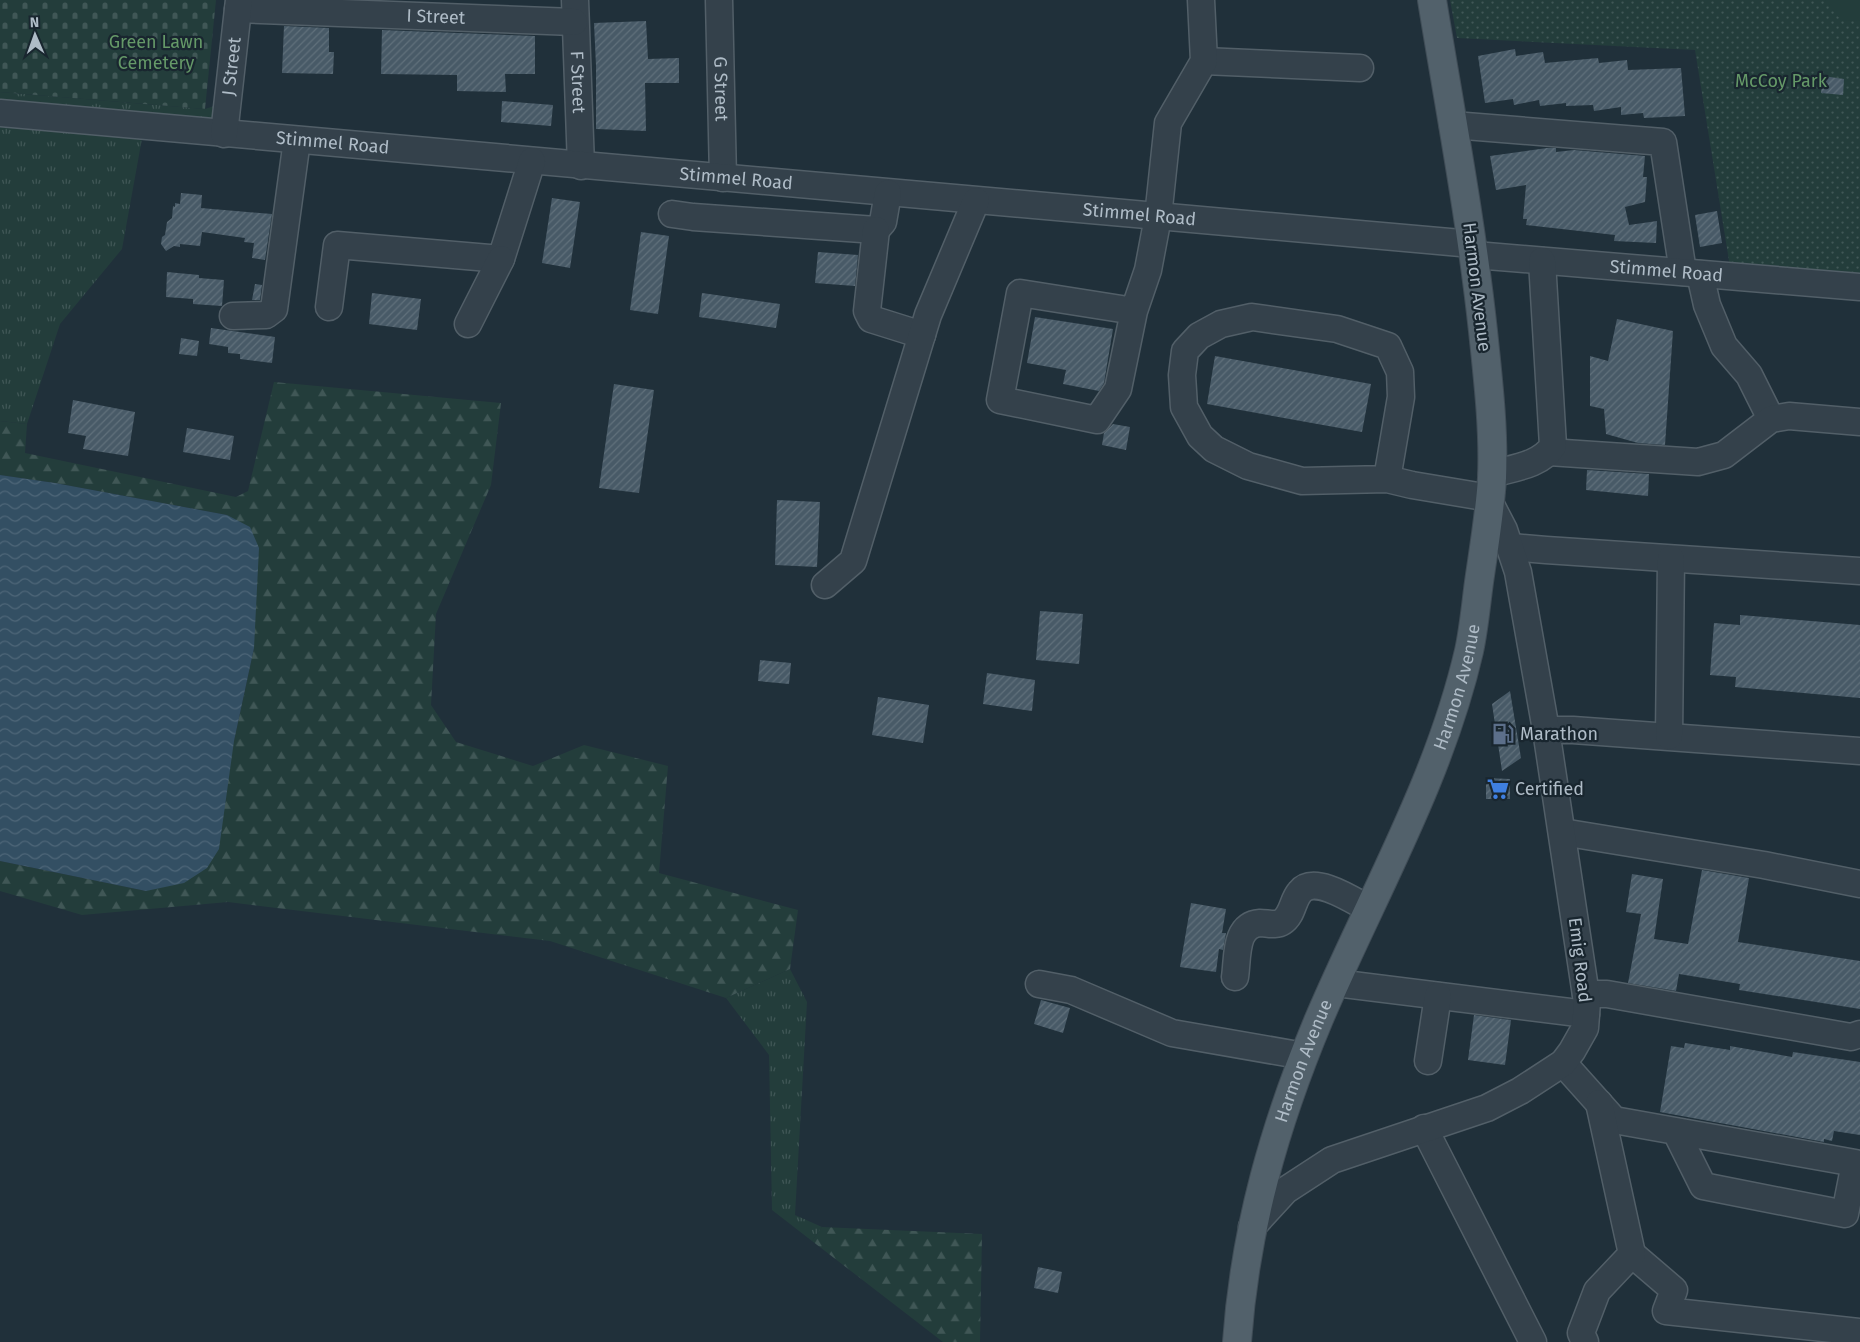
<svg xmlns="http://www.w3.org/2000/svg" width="1860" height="1342" font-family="'Fira Sans',sans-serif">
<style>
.grass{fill:url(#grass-tufts)}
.forest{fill:url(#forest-firs)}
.cemetery{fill:url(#cemetery-stones)}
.park{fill:url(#park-dots)}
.pitch{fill:#233d3b}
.water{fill:url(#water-waves)}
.building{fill:url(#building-hatch)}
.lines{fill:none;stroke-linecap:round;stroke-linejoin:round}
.minor-casing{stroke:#525f68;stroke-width:29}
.major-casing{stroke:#404d57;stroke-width:30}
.minor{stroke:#34414b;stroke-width:26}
.major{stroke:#52616b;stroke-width:28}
.labels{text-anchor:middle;stroke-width:4.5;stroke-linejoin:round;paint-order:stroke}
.street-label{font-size:18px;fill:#afbcc7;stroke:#19262f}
.park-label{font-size:18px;fill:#659968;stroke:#19262f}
.poi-label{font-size:18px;fill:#afbcc7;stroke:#19262f;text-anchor:start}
</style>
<defs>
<pattern id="grass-tufts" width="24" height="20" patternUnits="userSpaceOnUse" patternTransform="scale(1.25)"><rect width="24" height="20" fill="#233d3b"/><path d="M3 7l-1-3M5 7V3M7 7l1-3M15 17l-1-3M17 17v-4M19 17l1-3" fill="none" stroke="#405756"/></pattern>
<pattern id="forest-firs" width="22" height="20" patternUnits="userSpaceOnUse" patternTransform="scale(1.25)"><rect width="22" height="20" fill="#233d3b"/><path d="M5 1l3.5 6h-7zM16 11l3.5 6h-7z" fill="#405756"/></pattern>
<pattern id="cemetery-stones" width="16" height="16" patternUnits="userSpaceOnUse" patternTransform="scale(1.25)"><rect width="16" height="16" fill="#233d3b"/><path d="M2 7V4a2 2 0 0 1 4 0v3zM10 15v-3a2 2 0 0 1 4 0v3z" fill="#405756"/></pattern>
<pattern id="park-dots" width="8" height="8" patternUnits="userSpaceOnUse" patternTransform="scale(1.25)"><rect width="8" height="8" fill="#233d3b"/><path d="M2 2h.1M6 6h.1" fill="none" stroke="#405756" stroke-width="1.8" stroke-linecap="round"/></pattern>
<pattern id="water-waves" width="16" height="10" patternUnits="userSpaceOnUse" patternTransform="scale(1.25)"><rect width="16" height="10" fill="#334f63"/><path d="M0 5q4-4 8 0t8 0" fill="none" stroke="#4e6678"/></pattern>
<pattern id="building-hatch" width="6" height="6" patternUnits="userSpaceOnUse" patternTransform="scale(1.25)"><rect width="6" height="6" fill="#485a67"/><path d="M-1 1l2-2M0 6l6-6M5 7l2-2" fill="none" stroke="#60707b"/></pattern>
</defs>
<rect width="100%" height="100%" fill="#20303a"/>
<path class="grass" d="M0 92 205 109 220 104 213 119 0 104Z
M0 121 143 133 122 249 60 324 27 424 0 421Z
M790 969 807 1002 795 1215 822 1227 812 1241 772 1210 769 1055 726 998Z"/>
<path class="forest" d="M274 382 501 403 491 485 436 614 431 705 456 742 533 766 584 745 668 766 659 873 798 910 790 969 726 998 550 941 228 902 82 915 0 891V861L146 891 234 741 254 648 227 515 55 483 0 475V421L27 424 25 453 236 497 248 491Z
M822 1227 982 1234 980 1342H943L812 1241Z"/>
<path class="cemetery" d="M0 0H216L205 109 0 92Z"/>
<path class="park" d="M1450 0H1860V278L1730 267 1695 50 1457 38Z"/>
<path class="pitch" d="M1825 0H1860V21L1841 20Z"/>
<path class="water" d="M0 475 55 483 227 515 250 527 259 548 254 648 234 741 219 849 207 868 184 883 146 891 0 861Z"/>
<path class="building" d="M646 21 648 59 679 58V83H645L646 131 596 129V66L594 23Z
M284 26 329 28V52H334L333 74 282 73Z
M382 30 535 36V74H505L506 92 457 91V75L381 74Z
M1515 49 1516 56 1543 52 1545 63 1598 58 1599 63 1627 60 1628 70 1681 68 1685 116 1644 118 1643 113 1621 115V107L1594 111 1593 105 1566 106V103L1540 106 1539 100 1514 105 1513 99 1485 103 1478 56Z
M1823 76 1844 79 1843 95 1821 93Z
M502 101 553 105 551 126 501 122Z
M1547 148H1556V152L1574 150 1645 156 1643 177H1647L1645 202 1625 207 1629 225 1657 221 1656 243 1614 241 1615 235 1526 225 1527 219H1523L1526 185 1496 190 1490 156Z
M181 193 202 195 201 208 272 214 265 260 252 258 254 243 244 242 245 238 202 232 200 246 180 244V247L174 246 166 251 161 244 162 237 165 235 167 222 172 218 173 206 175 207V203L180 204Z
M552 198 580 202 570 268 542 263Z
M1717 211 1722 243 1700 247 1695 215Z
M641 232 669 236 658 314 630 310Z
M818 252 858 255 855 286 815 283Z
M167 272 199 275V278L224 280 222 306 193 304V299L166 297Z
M255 284 262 285 260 300H252Z
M372 293 421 299 417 330 369 324Z
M702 293 780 304 776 328 699 317Z
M1035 317 1113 329 1104 383 1099 391 1063 384 1066 370 1027 363Z
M1617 319 1673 331 1665 445 1638 443 1606 434 1604 409 1590 406V356L1608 361Z
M211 328 275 337 272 363 240 359V354L228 353V347L209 344Z
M181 338 199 341 197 356 179 354Z
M1215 356 1371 384 1362 432 1207 404Z
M614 384 654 390 639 493 599 488Z
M73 400 135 412 128 456 83 449 86 436 68 433Z
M1113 424 1130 427 1126 450 1102 445 1104 433Z
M187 428 234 436 230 460 183 452Z
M1587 470 1649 474 1648 496 1586 490Z
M777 500 820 502 817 567 775 565Z
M1040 611 1083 614 1079 664 1036 660Z
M1740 615 1860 625V698L1735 687 1736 677 1710 675 1714 623 1740 625Z
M760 660 791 663 789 684 758 681Z
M987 673 1035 680 1032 711 983 704Z
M1510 691 1521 758 1502 771 1492 704Z
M878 697 929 705 923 743 872 735Z
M1486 778 1510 779V799H1486Z
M1702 870 1749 878 1738 942 1860 961V1009L1739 990 1740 984 1679 974 1676 991 1628 983 1641 914 1626 912 1632 874 1663 879 1654 939 1688 944Z
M1191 903 1226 909 1222 933H1226L1223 950 1219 949 1216 972 1180 967Z
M1041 1000 1070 1008 1063 1033 1034 1024Z
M1474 1015 1511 1020 1505 1065 1468 1060Z
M1685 1043 1730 1050V1046L1792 1057 1793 1052 1860 1062V1135L1834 1131 1832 1141 1824 1139V1142L1660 1112 1671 1046 1684 1048Z
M1038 1267 1062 1272 1058 1293 1034 1288Z"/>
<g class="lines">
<g class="minor-casing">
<g id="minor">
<path id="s1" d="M575 0 581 166"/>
<path id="s2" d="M719 0 723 178"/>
<path id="s3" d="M238 9 574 22"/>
<path d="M1204 61 1360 68"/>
<path id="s4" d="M0 113 1472 244"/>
<path d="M1453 125 1663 142 1683 272"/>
<path id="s5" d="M224 134 239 0"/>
<path d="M672 214 693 217 876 230 883 222 888 193"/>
<path d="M876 230 867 311 871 319 922 335"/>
<path id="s6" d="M1475 255 1860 287"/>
<path d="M1700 274 1707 305 1724 346 1749 375 1771 419"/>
<path d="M329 307 337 245 501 259 532 161"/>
<path d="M1134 311 1118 389 1097 420 1000 400 1020 293 1134 311 1148 270 1158 217 1168 123 1204 61 1201 0"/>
<path d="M233 316 266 315 274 309 297 140"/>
<path d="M468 324 501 259"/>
<path d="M1549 452 1698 462 1724 455 1771 419 1789 416 1860 422"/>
<path d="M1492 474C1513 468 1541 465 1553 446L1542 261"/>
<path d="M1387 479 1302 481 1248 466 1214 449 1200 436 1184 407 1182 375 1185 351 1199 336 1221 324 1252 317 1337 329 1388 346 1400 372 1401 397 1387 479 1412 485 1490 498"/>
<path d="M1511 547 1546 550 1860 571"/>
<path d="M825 585 853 561 928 315 976 201"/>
<path d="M1546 730H1573L1860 751"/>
<path d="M1669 736 1671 559"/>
<path d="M1562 832 1764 865 1860 884"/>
<path d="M1235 977C1238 958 1234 925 1260 923 1267 923 1276 926 1282 922 1293 915 1292 901 1300 892 1314 874 1354 901 1369 909"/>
<path d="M1336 983 1586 1014"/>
<path d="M1039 984 1071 990 1172 1033 1304 1056"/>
<path d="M1586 994H1607L1851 1037 1860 1034"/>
<path d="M1428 1061 1438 996"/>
<path d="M1563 1063 1614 1120 1855 1163 1845 1214 1703 1186 1676 1132"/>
<path d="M1424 1128 1533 1342"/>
<path d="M1252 1227 1286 1190 1332 1160 1487 1108 1520 1091 1563 1063 1572 1051 1585 1028 1587 1002 1546 730 1518 572 1504 530 1490 503"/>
<path d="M1632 1254 1674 1290 1666 1311 1860 1332"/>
<path d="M1585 1342 1581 1333 1597 1291 1632 1254 1599 1103"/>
</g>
</g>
<g class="major-casing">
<g id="major">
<path id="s7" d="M1237 1342C1245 1228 1275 1124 1319 1019 1371 897 1439 781 1469 651 1474 628 1476 604 1479 582 1484 547 1490 512 1492 478 1494 429 1488 379 1483 331 1471 220 1450 110 1432 0"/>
</g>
</g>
<use href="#minor" class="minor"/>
<use href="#major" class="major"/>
</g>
<defs>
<g id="fuel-bare" transform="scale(1.725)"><path d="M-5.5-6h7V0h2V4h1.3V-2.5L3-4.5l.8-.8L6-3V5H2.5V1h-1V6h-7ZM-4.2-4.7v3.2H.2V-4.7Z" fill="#5c6f8a" stroke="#19262f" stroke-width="2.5" paint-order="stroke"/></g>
<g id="supermarket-bare" transform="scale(1.725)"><path d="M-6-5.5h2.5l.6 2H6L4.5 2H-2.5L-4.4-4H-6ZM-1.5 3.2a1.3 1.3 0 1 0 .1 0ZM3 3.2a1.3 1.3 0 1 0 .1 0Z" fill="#3f7fe0" stroke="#19262f" stroke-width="2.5" paint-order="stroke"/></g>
</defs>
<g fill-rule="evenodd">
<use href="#fuel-bare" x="1503" y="734"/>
<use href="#supermarket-bare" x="1498" y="789"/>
</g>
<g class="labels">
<g class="street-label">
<text dy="6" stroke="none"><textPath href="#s3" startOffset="198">I Street</textPath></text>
<text dy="6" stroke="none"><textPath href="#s5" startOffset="68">J Street</textPath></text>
<text dy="6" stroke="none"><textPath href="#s1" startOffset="82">F Street</textPath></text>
<text dy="6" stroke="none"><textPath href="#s2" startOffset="89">G Street</textPath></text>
<text dy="6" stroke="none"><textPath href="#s4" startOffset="334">Stimmel Road</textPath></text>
<text dy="6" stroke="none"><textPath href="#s4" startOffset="739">Stimmel Road</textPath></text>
<text dy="6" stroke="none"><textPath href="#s4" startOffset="1144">Stimmel Road</textPath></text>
<text dy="6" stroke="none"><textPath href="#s6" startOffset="192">Stimmel Road</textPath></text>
<text transform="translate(1477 287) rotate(83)" y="6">Harmon Avenue</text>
<text dy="6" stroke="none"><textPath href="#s7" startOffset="695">Harmon Avenue</textPath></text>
<text transform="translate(1580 960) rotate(83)" y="6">Emig Road</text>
<text dy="6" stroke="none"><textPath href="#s7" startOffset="290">Harmon Avenue</textPath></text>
</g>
<g class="park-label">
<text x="156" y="48">Green Lawn<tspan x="156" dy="21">Cemetery</tspan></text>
<text x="1781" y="87">McCoy Park</text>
</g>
<g class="poi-label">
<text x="1520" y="740">Marathon</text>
<text x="1515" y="795">Certified</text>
</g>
</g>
<g transform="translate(35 35) rotate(358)" stroke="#19262f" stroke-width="4" paint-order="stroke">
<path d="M0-4L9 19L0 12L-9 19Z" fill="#afbcc7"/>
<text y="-8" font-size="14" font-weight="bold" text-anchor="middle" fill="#afbcc7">N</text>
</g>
</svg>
